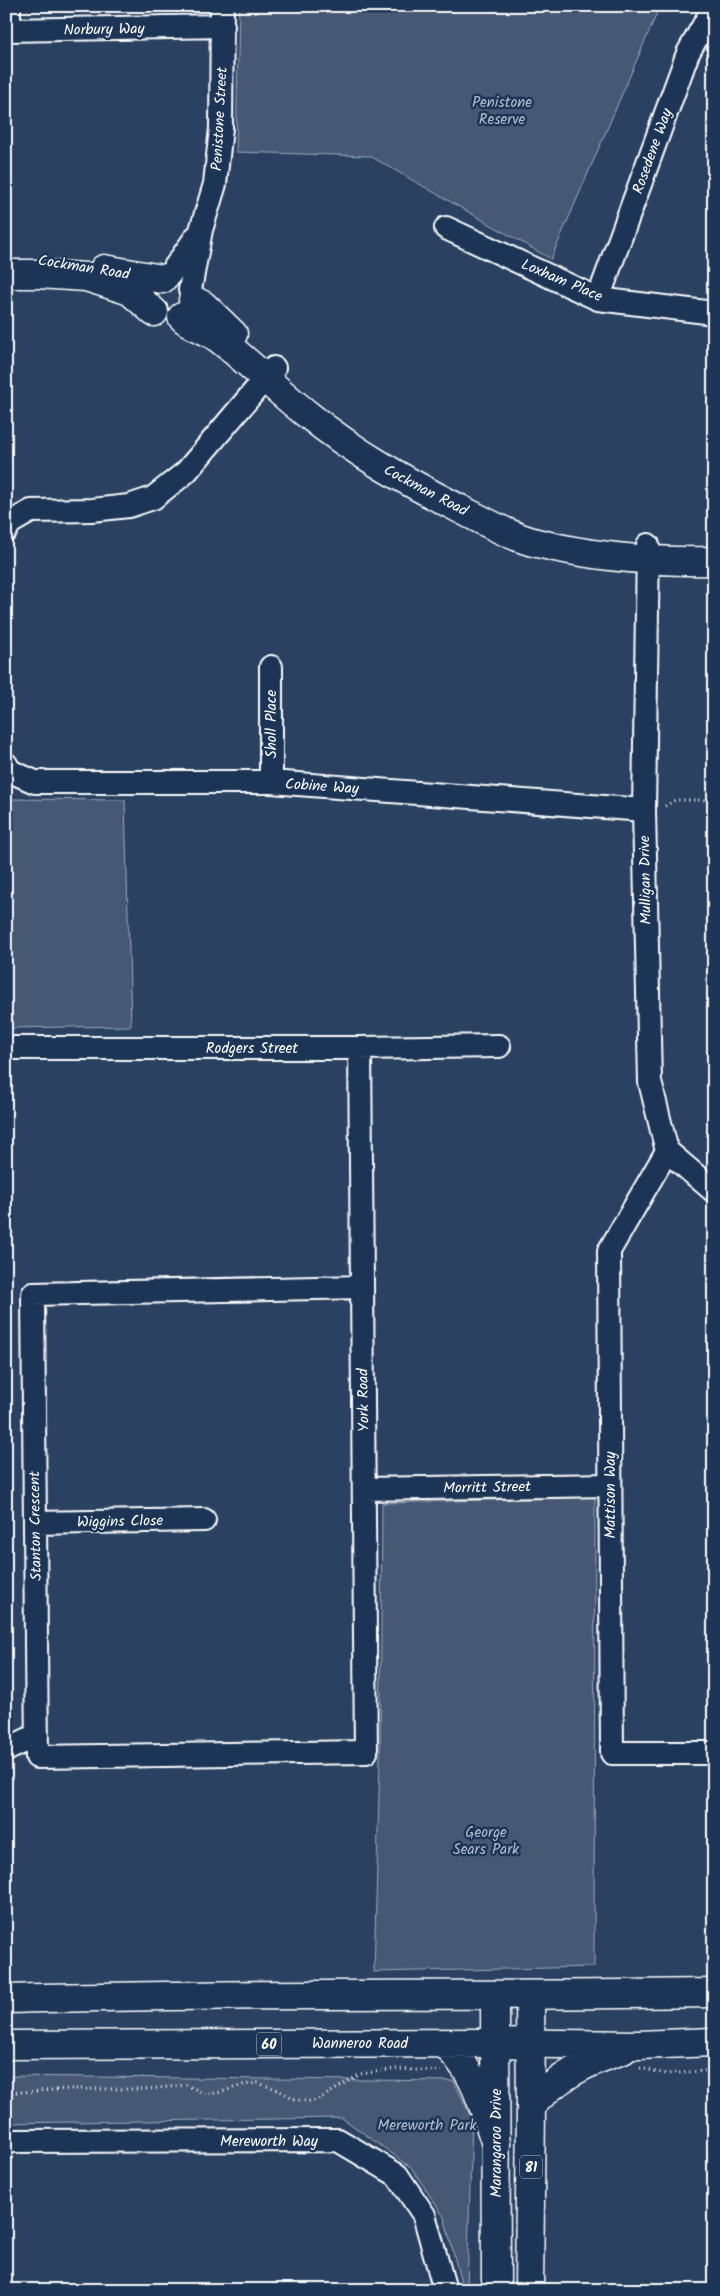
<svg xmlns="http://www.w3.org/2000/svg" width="720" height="2296" font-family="Kalam,sans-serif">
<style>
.green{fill:#465975;stroke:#a2acba}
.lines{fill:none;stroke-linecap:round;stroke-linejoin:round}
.minor-casing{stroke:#fff;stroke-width:26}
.major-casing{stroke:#fff;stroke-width:31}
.highway-casing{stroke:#fff;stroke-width:31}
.path{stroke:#fff;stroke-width:3;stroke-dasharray:1 4;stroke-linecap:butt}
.minor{stroke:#1d3557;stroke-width:22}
.major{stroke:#1d3557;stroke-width:28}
.highway{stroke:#1d3557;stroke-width:28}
.labels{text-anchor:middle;stroke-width:5;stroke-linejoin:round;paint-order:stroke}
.shield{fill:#1d3557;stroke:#bbc2cd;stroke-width:1}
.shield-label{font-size:14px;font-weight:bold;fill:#fff}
.street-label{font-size:15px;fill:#fff;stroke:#1d3557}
.park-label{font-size:15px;fill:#b5bdc8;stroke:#1d3557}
</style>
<rect width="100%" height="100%" fill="#2a4161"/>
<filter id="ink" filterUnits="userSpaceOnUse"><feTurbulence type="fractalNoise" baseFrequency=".02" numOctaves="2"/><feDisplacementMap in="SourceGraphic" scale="10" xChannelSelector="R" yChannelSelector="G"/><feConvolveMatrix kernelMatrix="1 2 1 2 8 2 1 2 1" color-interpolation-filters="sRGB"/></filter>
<g filter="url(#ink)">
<path class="green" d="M239 6H660L551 259 370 156 236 152Z
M6 799 125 800 131 1026 6 1028Z
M595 1497 594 1967 374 1972 380 1759 382 1503Z
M6 2076 454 2081 472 2119 467 2290H463L444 2217 411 2167 342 2118 6 2123Z"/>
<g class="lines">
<g class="minor-casing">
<path id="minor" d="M9 6V30L223 26
M446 228 598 299 714 313
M168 277 196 237
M190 290 201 230 215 184 221 128 222 6
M598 299 688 53 714 7
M6 530 10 523 31 511 92 510 129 506 153 498 186 472 274 368
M648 545 644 810 650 1082 667 1151 714 1191
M6 764 10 771 35 782H271L644 810
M271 782V667
M6 1048H360L499 1046
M360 1048 366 1752 37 1757 33 1294 362 1287
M667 1151 609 1251 612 1753H714
M364 1489 610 1485
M35 1523 204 1520
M6 1750 37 1735
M6 2141 338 2140 397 2175 424 2215 445 2290"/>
</g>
<g class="major-casing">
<path id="major" d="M104 269 162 279
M6 274H38L86 277 130 291 154 312
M193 300 203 305 233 334
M182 317C192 327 206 329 218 338 249 362 276 390 307 414 355 453 409 483 464 511 488 523 512 537 537 543 593 557 657 562 714 561
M495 1996 496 2290
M529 2290 531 2106 530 1996"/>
</g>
<g class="highway-casing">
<path id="highway" d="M6 1999C242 1992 478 1997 714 1993
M442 2043C475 2067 483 2107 496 2144
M6 2045 479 2043 639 2045 714 2042
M531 2106C557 2077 586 2062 623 2050"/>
</g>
<path class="path" d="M665 806 675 800H714
M640 2068 666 2074 714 2070
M6 2093 70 2089H149L186 2085 206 2094 217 2093 243 2085 258 2083 276 2089 297 2100 309 2101 318 2100 360 2074 396 2069 441 2071"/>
<use href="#minor" class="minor"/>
<use href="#major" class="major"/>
<use href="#highway" class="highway"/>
</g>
</g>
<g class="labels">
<g class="shield">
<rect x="256.5" y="2032.5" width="25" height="23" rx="4"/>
<rect x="520" y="2155.5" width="22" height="23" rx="4"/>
</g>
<g class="shield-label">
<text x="269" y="2049">60</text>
<text x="531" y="2172">81</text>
</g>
<g class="street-label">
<text transform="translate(104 29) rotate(-1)" y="5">Norbury Way</text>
<text transform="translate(219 119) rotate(-87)" y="5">Penistone Street</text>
<text transform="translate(652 151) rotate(-70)" y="5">Rosedene Way</text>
<text transform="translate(84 267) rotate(9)" y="5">Cockman Road</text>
<text transform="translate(562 280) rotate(23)" y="5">Loxham Place</text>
<text transform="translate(426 490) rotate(28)" y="5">Cockman Road</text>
<text transform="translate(271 724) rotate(-90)" y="5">Sholl Place</text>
<text transform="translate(322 786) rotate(4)" y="5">Cobine Way</text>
<text transform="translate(645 880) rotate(-91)" y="5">Mulligan Drive</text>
<text x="252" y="1053">Rodgers Street</text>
<text transform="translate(363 1400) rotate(-91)" y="5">York Road</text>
<text transform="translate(487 1487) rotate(-1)" y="5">Morritt Street</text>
<text transform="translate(610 1495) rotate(-90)" y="5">Mattison Way</text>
<text transform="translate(120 1521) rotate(-1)" y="5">Wiggins Close</text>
<text transform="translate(35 1526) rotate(-91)" y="5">Stanton Crescent</text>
<text x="360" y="2048">Wanneroo Road</text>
<text x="269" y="2146">Mereworth Way</text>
<text transform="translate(496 2143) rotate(-90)" y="5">Marangaroo Drive</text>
</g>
<g class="park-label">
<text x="502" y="107">Penistone<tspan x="502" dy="17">Reserve</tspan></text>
<text x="486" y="1837">George<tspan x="486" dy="17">Sears Park</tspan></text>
<text x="427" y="2130">Mereworth Park</text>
</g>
</g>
<rect width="720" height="2296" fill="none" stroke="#1d3557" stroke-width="25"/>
<rect x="12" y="12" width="695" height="2271" fill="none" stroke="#fff" stroke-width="2" filter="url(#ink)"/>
</svg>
